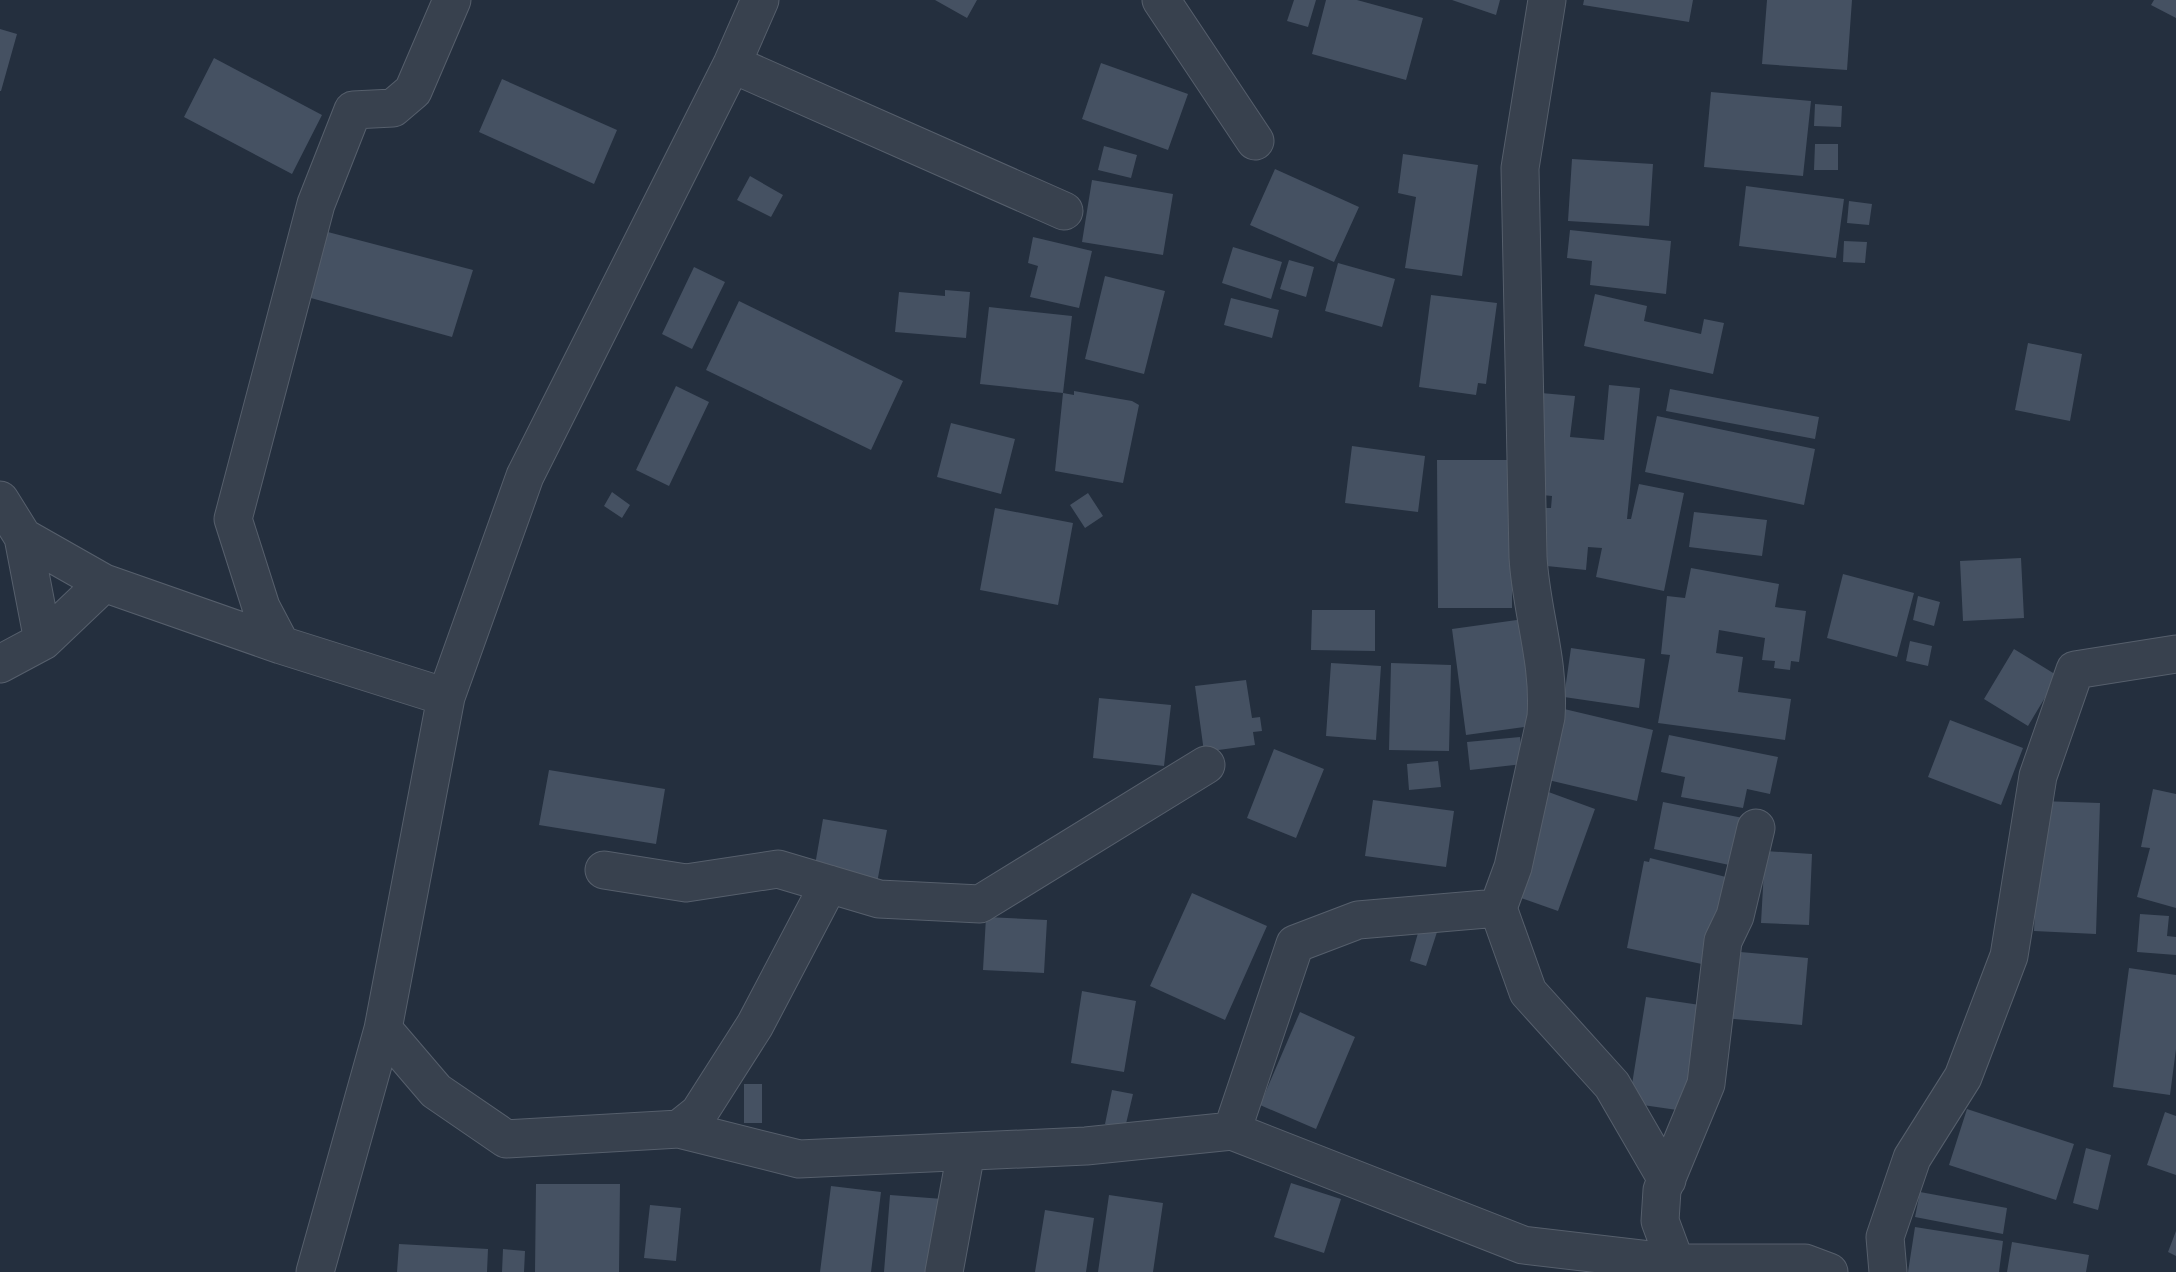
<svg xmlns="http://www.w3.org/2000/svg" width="2176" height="1272" font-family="Mulish,sans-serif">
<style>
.building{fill:#455162}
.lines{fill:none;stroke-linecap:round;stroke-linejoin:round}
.street-casing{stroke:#565f6c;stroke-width:39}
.street{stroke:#38414e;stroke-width:37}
</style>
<rect width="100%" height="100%" fill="#242f3e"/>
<path class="building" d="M935 0H977L967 18Z
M1294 0H1316L1308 27 1287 21Z
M1326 0H1357L1423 18 1406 80 1312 54Z
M1452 0H1500L1496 15Z
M1584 0H1693L1689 22 1583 5Z
M1767 0H1852L1847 70 1762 64Z
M2154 0H2176V18L2151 5Z
M0 29 17 34 1 91H0Z
M214 58 322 115 292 174 184 117Z
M1101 63 1188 94 1168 150 1082 119Z
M502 79 617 130 594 184 479 132Z
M1711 92 1811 101 1803 176 1704 167Z
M1815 104 1842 106 1841 127 1814 126Z
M1815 144H1838V170H1814Z
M1104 146 1137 155 1131 178 1098 170Z
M1403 154 1478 165 1462 276 1405 268 1416 197 1398 193Z
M1572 159 1653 164 1649 226 1568 221Z
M1275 169 1359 207 1334 262 1250 225Z
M750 176 783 195 771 217 737 200Z
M1092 180 1173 194 1163 255 1082 242Z
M1746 186 1844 199 1836 258 1739 246Z
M1849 201 1872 204 1869 225 1847 223Z
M1570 230 1671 241 1666 294 1590 285 1592 261 1567 258Z
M324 231 473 270 452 337 300 295Z
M1033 237 1092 251 1079 308 1030 297 1038 266 1028 263Z
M1844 241 1867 242 1865 263 1843 262Z
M1233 247 1282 262 1271 299 1222 283Z
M1289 260 1314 267 1306 297 1280 289Z
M1338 263 1395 279 1382 327 1325 311Z
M694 267 725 282 692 349 662 334Z
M1105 276 1165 291 1144 374 1085 359Z
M945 290 970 292 966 338 895 332 899 292 945 296Z
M1595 294 1647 306 1644 321 1701 334 1704 319 1724 323 1713 374 1584 346Z
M1431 295 1497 303 1486 384 1478 383 1476 395 1419 387Z
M1231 298 1279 310 1272 338 1224 325Z
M739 301 903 381 871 450 706 370Z
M989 307 1072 316 1063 393 980 384Z
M2028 343 2082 354 2070 421 2015 410Z
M1609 385 1640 388 1627 519H1631L1639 484 1684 493 1664 591 1596 577 1602 548 1588 547 1586 570 1537 565 1543 508H1551L1552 496 1532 494 1541 393 1575 396 1570 437 1604 440Z
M676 386 709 402 669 486 636 470Z
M1670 389 1819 417 1815 439 1666 411Z
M1074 391 1132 401 1139 405 1123 483 1055 471 1063 393 1074 395Z
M1657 416 1815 449 1804 505 1645 472Z
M951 423 1015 439 1001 494 937 477Z
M1352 446 1425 456 1418 512 1345 503Z
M1437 460H1512V608H1438Z
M612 492 630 505 622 518 604 506Z
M1088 493 1103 516 1085 528 1070 505Z
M995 508 1073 523 1058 605 980 590Z
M1694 512 1767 520 1762 556 1689 547Z
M2021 558 2024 618 1963 621 1960 561Z
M1691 568 1779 584 1775 607 1806 611 1799 662 1791 661 1790 670 1774 668 1775 661 1762 660 1765 638 1719 630 1716 653 1743 657 1738 692 1791 699 1785 740 1658 723 1670 655 1661 654 1667 596 1685 598Z
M1843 574 1914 593 1897 657 1827 638Z
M1918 596 1940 602 1934 626 1913 620Z
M1312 610H1375V651L1311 650Z
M1524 619 1538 725 1466 735 1452 629Z
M1910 641 1932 646 1928 666 1906 661Z
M1571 648 1645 659 1639 708 1564 697Z
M2014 649 2058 676 2028 726 1984 699Z
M1331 663 1381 666 1376 740 1326 736Z
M1391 663 1451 665 1449 751 1389 750Z
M1246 680 1252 718 1260 717 1262 731 1253 732 1255 745 1204 752 1195 686Z
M1099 698 1171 705 1164 766 1093 758Z
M1560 708 1653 730 1637 801 1544 779Z
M1950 720 2023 748 2001 805 1928 777Z
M1669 735 1778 757 1770 794 1747 789 1743 808 1681 797 1685 777 1661 772Z
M1520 737 1523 764 1470 770 1467 742Z
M1274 749 1324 769 1296 838 1247 818Z
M1438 761 1441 787 1409 790 1407 764Z
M549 770 665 789 656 844 539 825Z
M2153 789 2176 794V908L2137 897 2150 848 2141 847Z
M1543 790 1595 809 1558 911 1507 893Z
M1373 800 1454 811 1446 867 1365 856Z
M2040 801 2100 803 2096 934 2034 931Z
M1663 802 1743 818 1734 866 1654 849Z
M823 819 887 830 877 883 814 871Z
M1765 851 1812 854 1809 925 1761 923Z
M1650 858 1734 879 1711 966 1627 948 1644 861 1649 862Z
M1192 893 1267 926 1225 1020 1150 986Z
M2140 914 2169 916 2167 936 2176 937V955L2137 952Z
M986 917 1047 920 1044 973 983 970Z
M1420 926 1437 932 1426 966 1410 961Z
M1729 951 1808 958 1802 1025 1723 1018Z
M2129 968 2176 975V1049L2170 1095 2113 1087Z
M1082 991 1136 1001 1124 1072 1071 1063Z
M1646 997 1700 1005 1684 1111 1629 1103Z
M1300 1012 1355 1037 1316 1129 1260 1105Z
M744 1084H762V1123H744Z
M1112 1090 1133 1094 1125 1128 1105 1124Z
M1967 1109 2074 1144 2056 1200 1949 1165Z
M2165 1112 2176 1116V1175L2147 1165Z
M2086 1148 2111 1155 2098 1210 2073 1203Z
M1291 1183 1341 1199 1324 1253 1274 1237Z
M536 1184H620L619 1272H535Z
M831 1186 881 1192 871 1272H820Z
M1920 1192 2007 1208 2003 1234 1915 1217Z
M890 1195 943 1199 938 1272H884Z
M1109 1195 1163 1203 1153 1272H1098Z
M650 1205 681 1208 676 1261 644 1258Z
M1045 1210 1094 1218 1086 1272H1035Z
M1915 1227 2003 1241 1999 1272H1908Z
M2176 1231V1256L2168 1252Z
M2012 1242 2089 1255 2086 1272H2007Z
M399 1244 488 1249 487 1272H397Z
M503 1249 525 1251 524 1272H502Z"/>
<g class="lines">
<g class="street-casing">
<path id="street" d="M1161 0 1255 141
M732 64 1064 211
M0 500 23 537 104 583 281 645 446 697
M23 537 43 641
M281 645 261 607 233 519 316 204 353 110 393 108 413 91 452 0
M0 664 43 641 104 583
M604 870 686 883 778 869 879 899 980 904 1206 765
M1498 908 1528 992 1612 1085 1667 1180
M383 1029 436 1091 506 1139 679 1129 799 1159 1086 1146 1232 1131 1523 1245 1677 1263H1805L1829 1272
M679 1129 699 1113 755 1025 829 884
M1232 1131 1295 944 1358 920 1498 908 1513 867 1546 717C1550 661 1531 611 1528 557L1520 168 1547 0
M315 1272 383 1029 446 697 525 476 732 64 760 0
M944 1272 966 1152
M1679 1272 1660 1221 1662 1190 1706 1084 1723 941 1735 916 1756 828
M1888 1272 1885 1237 1912 1158 1963 1077 2009 956 2038 776 2075 670 2176 654"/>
</g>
<use href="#street" class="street"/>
</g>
</svg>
